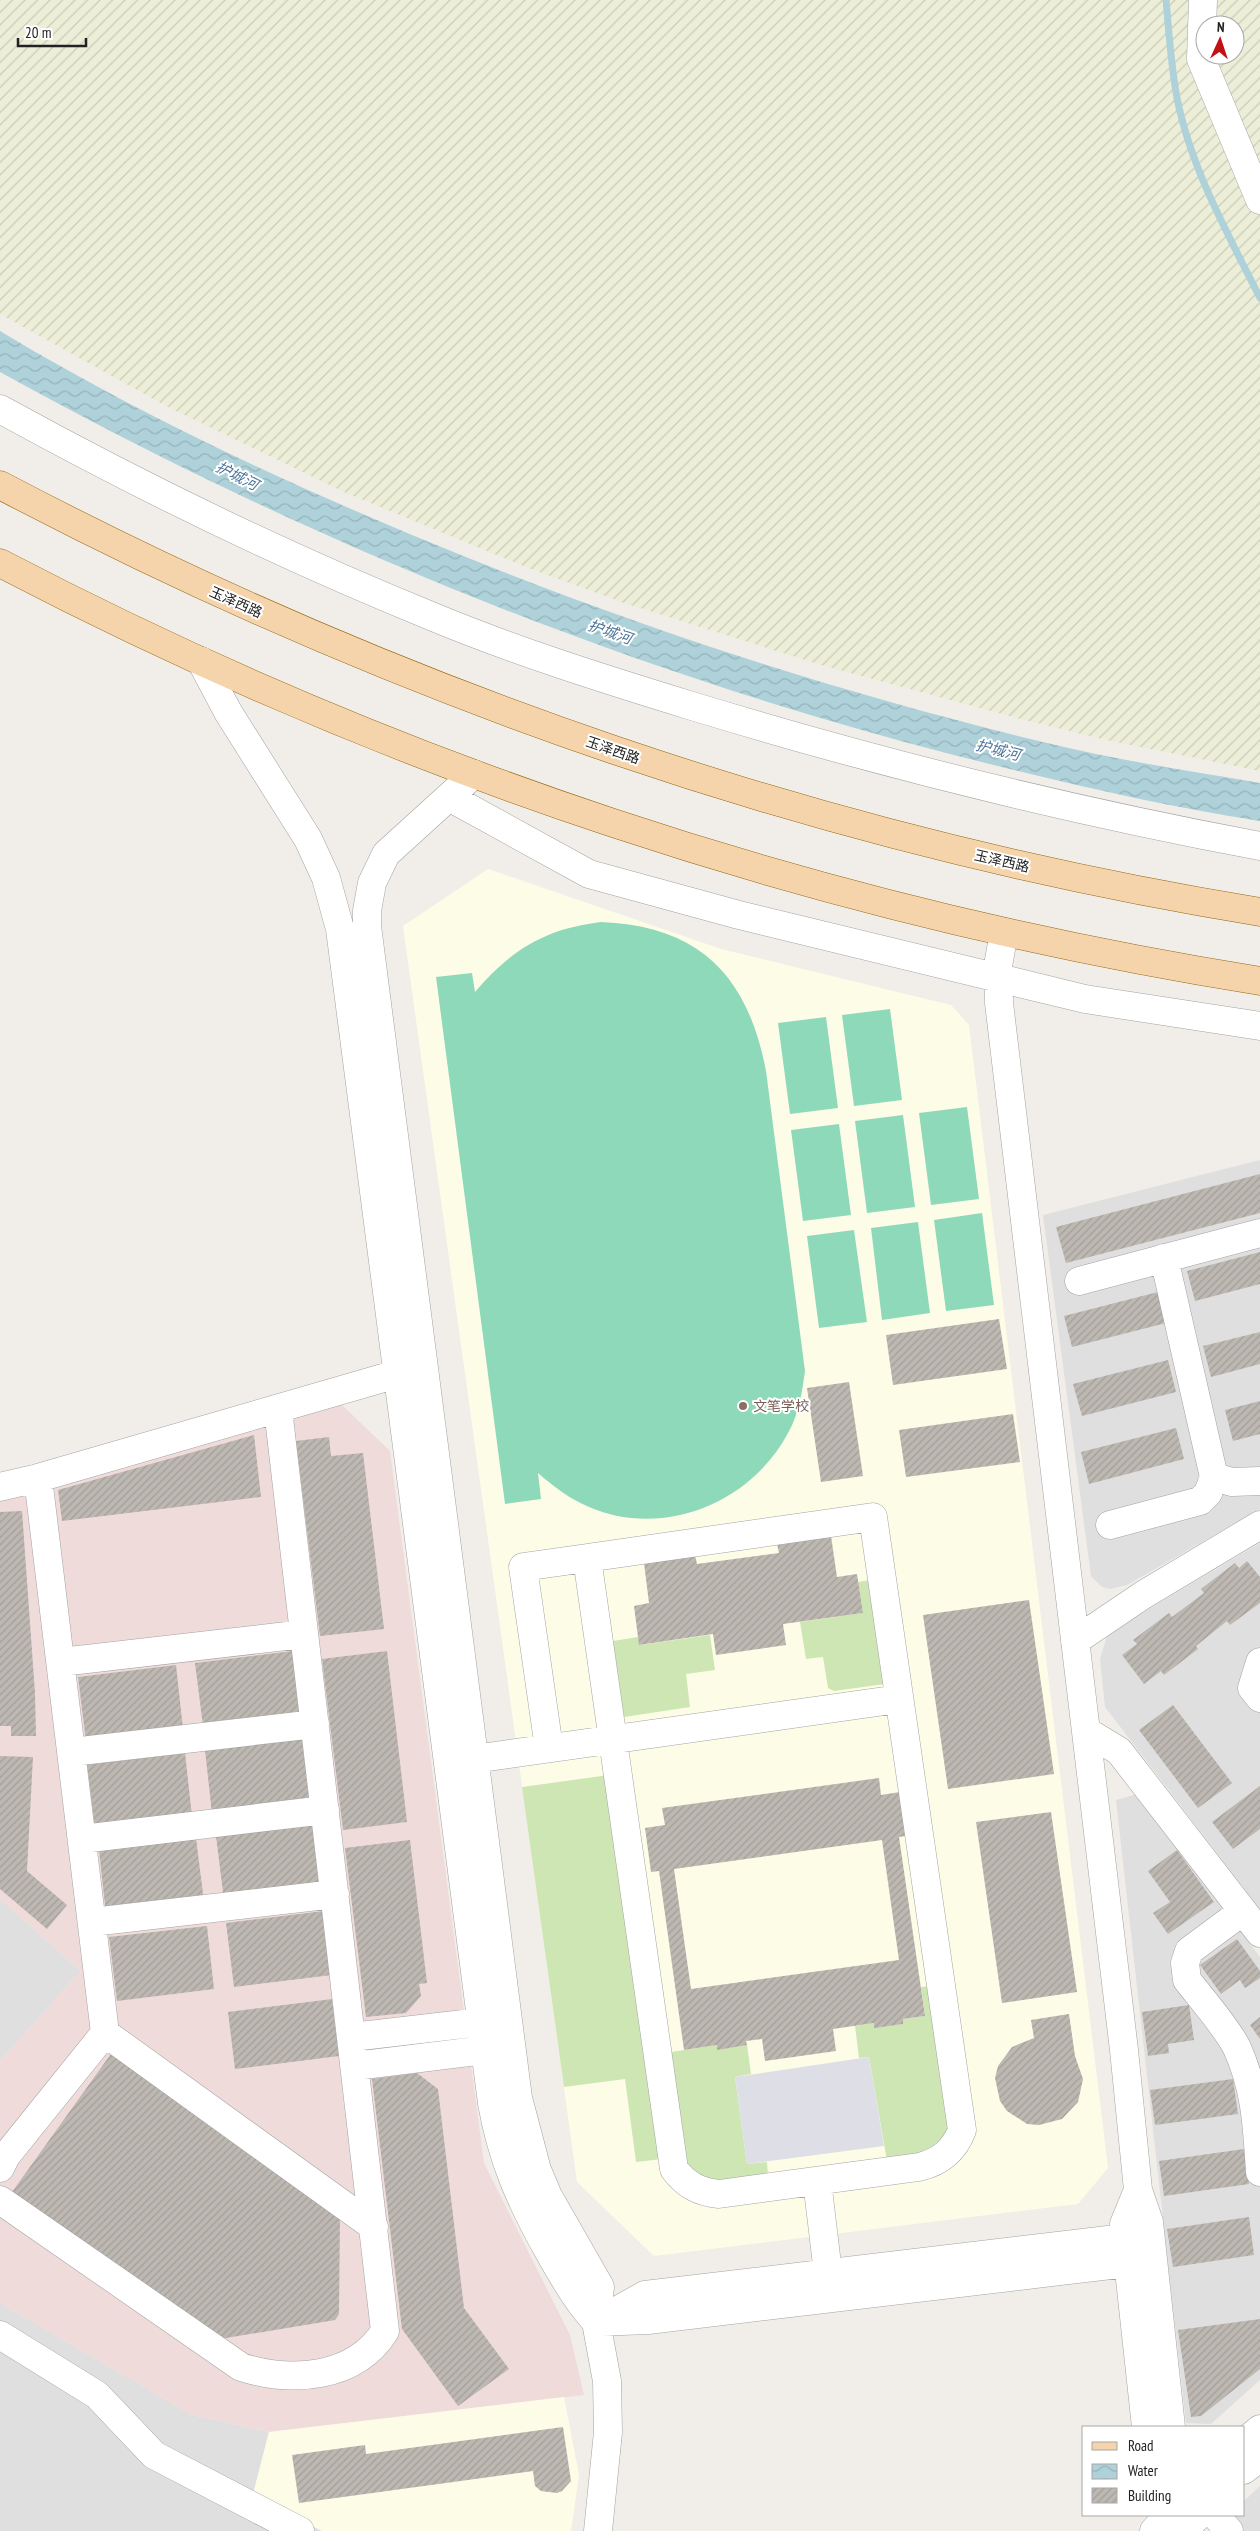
<svg xmlns="http://www.w3.org/2000/svg" width="1260" height="2531" font-family="'PT Sans Narrow','Noto Sans SC',sans-serif">
<style>
.residential{fill:#e0dfdf}
.commercial{fill:#f0dbdb}
.education{fill:#fdfde7}
.farmland{fill:url(#farmland-furrows);fill-rule:evenodd}
.grass{fill:#cde6b4}
.pitch{fill:#8fd9bb}
.plaza{fill:#dedee7}
.water{fill:url(#water-waves)}
.lines{fill:none;stroke-linecap:round;stroke-linejoin:round}
.stream{stroke:#aed1da;stroke-width:7}
.building{fill:url(#building-hatch);fill-rule:evenodd}
.minor-casing{stroke:#a3a3a3;stroke-width:29}
.major-casing{stroke:#92650d;stroke-width:29}
.minor{stroke:#fff;stroke-width:28}
.major{stroke:#f5d4ab;stroke-width:28}
.education-dot{fill:#8d6e63;stroke:#fff;stroke-width:2}
.labels{text-anchor:middle;stroke-width:4;stroke-linejoin:round;paint-order:stroke}
.street-label{font-size:14px;fill:#222;stroke:#fff}
.education-label{font-size:14px;fill:#785e54;stroke:#fff;text-anchor:start}
.water-label{font-size:15px;font-style:italic;fill:#4e769b;stroke:#fff}
</style>
<defs>
<pattern id="farmland-furrows" width="10" height="10" patternUnits="userSpaceOnUse" patternTransform="scale(1.25)"><rect width="10" height="10" fill="#eceed7"/><path d="M-1 1l2-2M0 10L10 0M9 11l2-2" fill="none" stroke="#caccb8"/></pattern>
<pattern id="water-waves" width="16" height="10" patternUnits="userSpaceOnUse" patternTransform="scale(1.25)"><rect width="16" height="10" fill="#aed1da"/><path d="M0 5q4-4 8 0t8 0" fill="none" stroke="#95b3bb"/></pattern>
<pattern id="building-hatch" width="6" height="6" patternUnits="userSpaceOnUse" patternTransform="scale(1.25)"><rect width="6" height="6" fill="#beb8b2"/><path d="M-1 1l2-2M0 6l6-6M5 7l2-2" fill="none" stroke="#a39e99"/></pattern>
</defs>
<rect width="100%" height="100%" fill="#f1eee9"/>
<path class="residential" d="M1260 1160V1509L1127 1585 1110 1589 1102 1587 1091 1576 1043 1215Z
M1260 1543V1909L1105 1707 1100 1659 1108 1633Z
M1137 1794 1260 1957V2380L1211 2424 1186 2423 1116 1800Z
M0 1899 81 1971 0 2061Z
M0 2303 192 2415 269 2432 253 2494 322 2531H0Z
M1260 2486V2531H1211L1228 2515H1244V2501Z"/>
<path class="commercial" d="M340 1403 390 1451 484 2163 570 2335 584 2395 269 2432 192 2415 0 2303V2061L81 1971 0 1899V1501Z"/>
<path class="education" d="M488 869 721 949 951 1005 969 1025 1108 2168 1078 2204 654 2256 577 2182 403 926Z
M564 2397 579 2475 571 2531H322L253 2494 269 2432Z"/>
<path class="farmland" d="M0 0H1260V771L1106 740 1013 717 821 665 624 603 526 567 344 492 166 406 0 314ZM1205 25H1235V55H1205Z"/>
<path class="grass" d="M876 1579 885 1684 834 1691 828 1688 823 1657 806 1659 800 1622 863 1613 858 1582Z
M710 1635 715 1670 686 1674 690 1707 624 1717 613 1641 638 1637 640 1645Z
M609 1775 662 2159 636 2162 625 2079 564 2087 522 1787Z
M931 1986 949 2124 947 2133 939 2148 887 2161 869 2057 859 2058 855 2026 874 2023V2027L903 2024V2019L925 2016 921 1987Z
M717 2045 718 2049 747 2045 751 2074 735 2077 747 2164 767 2162 768 2176 709 2182 687 2165 671 2052Z"/>
<path class="pitch" d="M601 922C700 926 748 976 766 1071L805 1371C802 1392 799 1414 788 1433 751 1503 663 1539 589 1507 570 1499 554 1487 538 1473L541 1499 505 1504 436 977 472 973 475 992C512 949 545 929 601 922Z
M890 1009 902 1100 854 1106 842 1015Z
M826 1017 838 1108 790 1114 778 1023Z
M967 1107 979 1199 931 1205 919 1113Z
M903 1115 915 1207 867 1213 855 1121Z
M839 1124 851 1215 803 1221 791 1130Z
M982 1213 994 1305 946 1311 934 1220Z
M918 1222 930 1313 882 1320 871 1228Z
M854 1230 867 1322 819 1328 807 1236Z"/>
<path class="plaza" d="M869 2057 884 2146 747 2164 735 2077Z"/>
<path class="water" d="M0 331C131 410 271 476 412 535 618 621 830 691 1047 743 1116 760 1190 771 1260 783V821C1156 805 1052 780 950 754 618 668 300 538 0 372Z"/>
<g class="lines">
<path class="stream" d="M1166 0C1169 33 1171 66 1177 98 1191 169 1228 234 1260 298"/>
</g>
<path class="building" d="M1260 1174V1213L1066 1263 1056 1227Z
M1260 1252V1284L1195 1301 1187 1271Z
M1158 1292 1166 1323 1072 1347 1064 1316Z
M999 1319 1007 1369 893 1385 886 1335Z
M1260 1332V1364L1211 1377 1203 1346Z
M1168 1360 1176 1392 1082 1416 1073 1384Z
M849 1382 863 1476 821 1482 807 1388Z
M1260 1401V1434L1233 1441 1225 1410Z
M1013 1414 1020 1462 906 1477 899 1430Z
M1176 1428 1184 1459 1089 1484 1081 1452Z
M254 1435 261 1497 62 1521 58 1490Z
M329 1437 331 1456 363 1453 384 1629 320 1636 296 1441Z
M22 1511 35 1693 36 1736H11V1726H0V1512Z
M831 1536 837 1577 857 1574 863 1613 783 1624 786 1645 716 1655 713 1634 639 1645 634 1606 649 1603 644 1563 695 1555 697 1564 779 1553 777 1544Z
M1247 1561 1260 1577V1603L1230 1625 1227 1621 1196 1646 1198 1649 1164 1675 1161 1671 1144 1684 1122 1655 1137 1644 1133 1640 1169 1613 1172 1617 1204 1593 1201 1589 1235 1563 1239 1568Z
M1029 1600 1054 1774 948 1789 923 1615Z
M293 1651 301 1715 203 1726 195 1663Z
M387 1651 407 1822 343 1830 322 1659Z
M176 1665 183 1729 86 1741 78 1677Z
M1173 1705 1232 1783 1198 1808 1139 1730Z
M302 1739 310 1802 212 1814 205 1750Z
M185 1753 192 1816 95 1828 87 1764Z
M0 1756 33 1757 27 1871 67 1905 47 1929 0 1889Z
M879 1778 881 1795 906 1791 912 1835 899 1837 925 2016 903 2019V2024L874 2028V2023L833 2029 836 2051 765 2061 762 2039 746 2041 747 2045 717 2050V2045L684 2050 659 1871 651 1872 645 1828 665 1825 662 1808ZM882 1840 899 1960 691 1989 674 1869Z
M1260 1786V1829L1233 1849 1212 1822Z
M1051 1812 1077 1992 1002 2003 976 1822Z
M314 1824 321 1888 224 1900 216 1836Z
M196 1838 204 1902 106 1914 99 1850Z
M410 1840 427 1983 419 1984 421 1996 406 2013 366 2017 345 1848Z
M1177 1850 1214 1902 1168 1934 1153 1913 1170 1902 1148 1871Z
M324 1911 332 1975 234 1987 226 1923Z
M207 1926 214 1989 117 2001 109 1937Z
M1237 1939 1260 1971V1978L1245 1988 1240 1980 1221 1994 1200 1965Z
M332 1999 339 2056 235 2069 228 2012Z
M1189 2005 1194 2040 1168 2044 1169 2053 1148 2056 1142 2012Z
M1069 2014 1075 2056 1083 2079 1078 2102 1062 2119 1039 2125 1027 2124 1007 2111 1000 2101 995 2078 998 2066 1012 2047 1034 2038 1031 2020Z
M1260 2017V2039L1250 2025Z
M113 2051 340 2213 339 2314 335 2320 220 2339 12 2192Z
M417 2073 438 2089 464 2308 509 2369 458 2406 402 2329 372 2079Z
M1233 2079 1238 2114 1155 2125 1150 2090Z
M1244 2149 1249 2184 1164 2196 1159 2161Z
M1249 2217 1254 2255 1173 2267 1167 2229Z
M1260 2319V2369L1201 2416 1191 2417 1178 2330Z
M563 2427 571 2481 562 2491 557 2493 541 2491 535 2486 533 2471 299 2503 292 2455 365 2445 366 2454Z"/>
<g class="lines">
<g class="minor-casing">
<path id="minor" d="M1203 0 1201 59 1260 200
M0 409C140 486 283 556 431 616 515 651 604 679 692 706 879 763 1068 810 1260 846
M201 661 228 712 308 839 326 878 340 929 492 2103C502 2160 521 2202 549 2252 564 2278 576 2300 596 2322L648 2320 1153 2260
M474 774 386 854 372 883 367 911V926L518 2098 537 2170 548 2196 600 2287 596 2322 607 2381 608 2432 598 2531
M449 797 589 874 739 915 1085 999 1260 1026
M1004 932 998 966 999 1003 1124 2050 1138 2190 1149 2222 1171 2427
M1164 1258 1214 1477 1232 1482 1260 1481
M1079 1281 1260 1233
M0 1487 38 1478 397 1374
M873 1517 962 2130C954 2151 940 2162 919 2167L719 2194C699 2192 686 2185 674 2169L587 1558Z
M1110 1525 1200 1501 1208 1493 1214 1477
M1075 1641 1143 1595 1260 1525
M61 1662 304 1634
M1260 1662 1252 1688 1260 1698
M1086 1731 1119 1751 1260 1933
M549 1748 523 1567 587 1558
M72 1752 315 1724
M474 1759 899 1699
M82 1839 325 1810
M1243 1911 1189 1951 1185 1963 1187 1980C1201 1998 1228 2029 1237 2048 1256 2090 1257 2127 1260 2172
M92 1922 335 1894
M105 2033 374 2227
M352 2037 481 2022
M355 2066 485 2050
M0 2168 6 2156 105 2033 38 1478
M817 2181 828 2273
M1138 2190 1124 2224 1146 2427
M0 2200 241 2367C291 2383 355 2379 385 2331L278 1409
M602 2319 645 2295 1150 2235
M0 2335 97 2395 154 2455 300 2531
M1244 2442 1260 2429
M1244 2470 1260 2457
M1215 2515 1229 2531
M1154 2531 1168 2515
M1183 2531 1199 2515"/>
</g>
<g class="major-casing">
<path id="major" d="M0 485C395 693 819 840 1260 912
M0 563C394 769 821 911 1260 981"/>
</g>
<use href="#minor" class="minor"/>
<use href="#major" class="major"/>
</g>
<circle class="education-dot" cx="743" cy="1406" r="5"/>
<g class="labels">
<g class="street-label">
<text transform="translate(236 602) rotate(24)" y="5">玉泽西路</text>
<text transform="translate(613 750) rotate(19)" y="5">玉泽西路</text>
<text transform="translate(1002 861) rotate(13)" y="5">玉泽西路</text>
</g>
<g class="education-label">
<text x="753" y="1411">文笔学校</text>
</g>
<g class="water-label">
<text transform="translate(237 476) rotate(27)" y="5">护城河</text>
<text transform="translate(610 632) rotate(19)" y="5">护城河</text>
<text transform="translate(998 750) rotate(14)" y="5">护城河</text>
</g>
</g>
<rect x="1082" y="2426" width="162" height="90" fill="#ffffff" stroke="#a7a7a7"/>
<rect x="1092" y="2442" width="25" height="8" fill="#f5d4ab" stroke="#a7a7a7"/>
<text x="1128" y="2451" font-size="15" fill="#222222">Road</text>
<rect x="1092" y="2464" width="25" height="15" fill="url(#water-waves)" stroke="#a7a7a7"/>
<text x="1128" y="2476" font-size="15" fill="#222222">Water</text>
<rect x="1092" y="2488" width="25" height="15" fill="url(#building-hatch)" stroke="#a7a7a7"/>
<text x="1128" y="2501" font-size="15" fill="#222222">Building</text>
<g transform="translate(1220 40) rotate(3)"><circle r="24" fill="#ffffff" stroke="#a7a7a7"/>
<path d="M0-4L9 19L0 12L-9 19Z" fill="#c21114"/>
<text y="-8" font-size="14" font-weight="bold" text-anchor="middle" fill="#222222">N</text>
</g>
<path d="M18 38v8h68v-8" fill="none" stroke="#222222" stroke-width="2.5"/>
<text x="25" y="38" font-size="15" fill="#222222" stroke="#ffffff" stroke-width="4" paint-order="stroke">20 m</text>
</svg>
